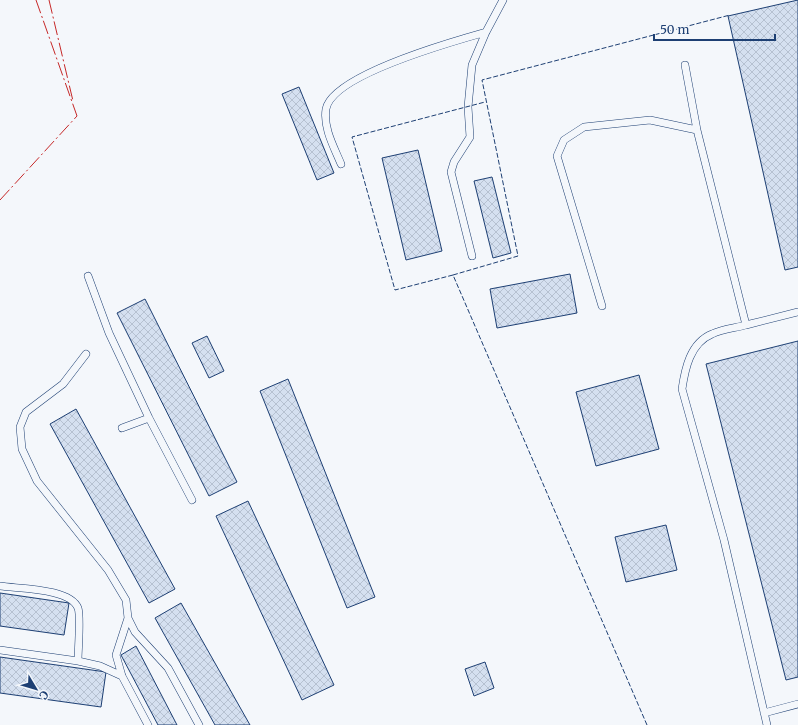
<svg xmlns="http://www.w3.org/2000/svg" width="798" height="725" font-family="Merriweather,serif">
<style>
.building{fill:url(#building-cross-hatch);stroke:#1d3f73}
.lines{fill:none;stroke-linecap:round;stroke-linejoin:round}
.service-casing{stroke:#1d3f73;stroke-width:8}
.service{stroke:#f4f7fb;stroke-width:7}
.fence{stroke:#1d3f73;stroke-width:1;stroke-dasharray:5 2;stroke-linecap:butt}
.power{stroke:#c62828;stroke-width:1;stroke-dasharray:14 3 2 3;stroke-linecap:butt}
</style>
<defs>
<pattern id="building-cross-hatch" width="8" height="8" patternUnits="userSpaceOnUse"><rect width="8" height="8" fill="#d5e0f0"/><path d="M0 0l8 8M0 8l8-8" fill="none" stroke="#b6c1d1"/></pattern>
</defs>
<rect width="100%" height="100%" fill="#f4f7fb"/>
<path class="building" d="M798 0V267L785 270 728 16Z
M299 87 334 173 317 180 282 94Z
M418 150 442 251 406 260 382 158Z
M492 177 511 253 493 258 474 181Z
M570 274 577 313 497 328 490 289Z
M145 299 237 482 209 496 117 313Z
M207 336 224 371 209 378 192 343Z
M798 341V677L786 680 706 364Z
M639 375 659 449 596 466 576 392Z
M288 379 375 597 347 608 260 391Z
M76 409 175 589 149 603 50 424Z
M248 501 334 685 302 700 216 516Z
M666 525 677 570 626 582 615 537Z
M0 593 69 603 64 635 0 626Z
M181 603 250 725H215L155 618Z
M136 646 177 725H158L121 655Z
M0 657 106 672 101 707 0 693Z
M485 662 494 688 474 696 465 669Z"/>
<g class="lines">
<g class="service-casing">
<path id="service" d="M685 65 697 130 746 325 798 312
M341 164C334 147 323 128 326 109 332 75 454 41 486 32
M472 256 451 172 454 162 470 137 468 107 472 65 486 32 503 0
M88 276 109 333 149 418 192 500
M602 306 557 156 564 140 584 127 650 120 697 130
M746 325C735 328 722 329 712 334 690 343 685 369 682 389L724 540 767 725
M86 354 63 384 26 412 20 427 22 449 37 481 108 570 126 600 128 618 135 632 168 668 199 725
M122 428 149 418
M0 586C19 589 70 588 78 608 81 616 78 650 78 661L0 650
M128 618 116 655 122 676 148 725
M78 661 100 666 122 676
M764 713 798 704"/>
</g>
<use href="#service" class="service"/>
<path class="fence" d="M453 275 395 290 352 137 485 102
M647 725 453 275 518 256 482 80 730 15"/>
<path class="power" d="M36 0 77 116
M49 0 73 101
M0 200 77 116"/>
</g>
<g transform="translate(36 689) rotate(128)" stroke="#f4f7fb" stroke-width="3" paint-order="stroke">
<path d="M0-3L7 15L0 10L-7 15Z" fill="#1d3f73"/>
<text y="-6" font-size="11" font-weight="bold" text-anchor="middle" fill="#1d3f73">С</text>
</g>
<path d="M654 34v6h121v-6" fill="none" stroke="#1d3f73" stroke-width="2"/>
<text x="660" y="34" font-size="12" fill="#1d3f73" stroke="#f4f7fb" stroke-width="3" paint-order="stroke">50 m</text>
</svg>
